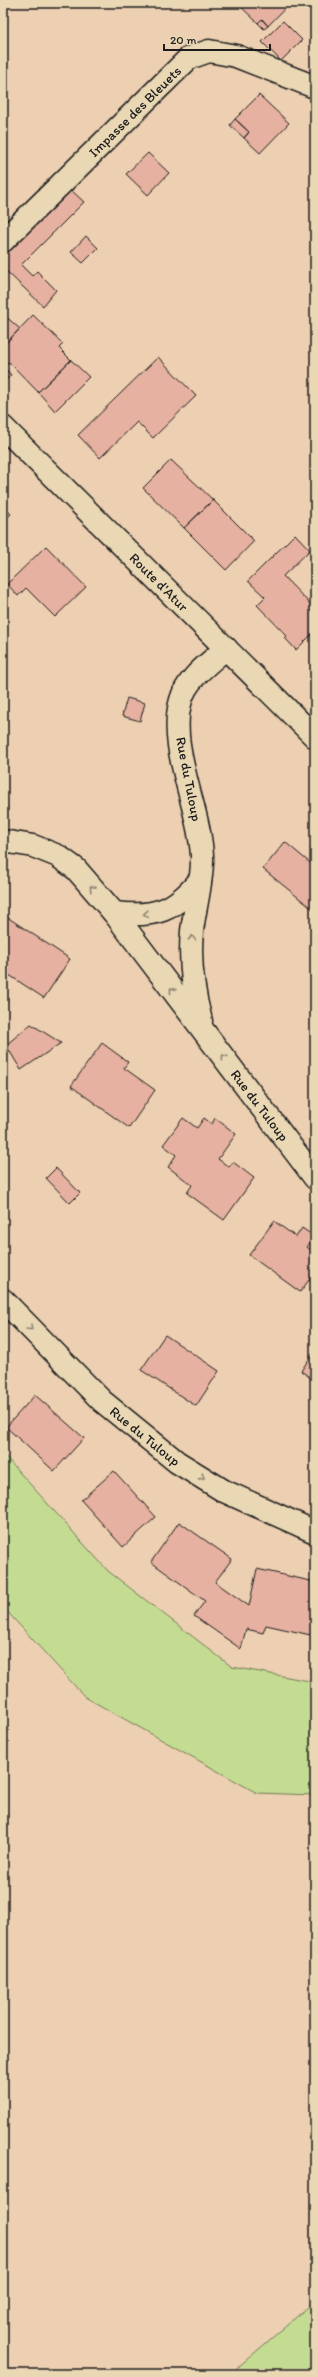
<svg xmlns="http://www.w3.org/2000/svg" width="318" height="2377" font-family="Itim,sans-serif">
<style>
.green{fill:#c4dc92;stroke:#707c57}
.building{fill:#e6b1a1;stroke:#1c1c1c}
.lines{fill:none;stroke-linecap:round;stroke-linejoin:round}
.street-casing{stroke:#1c1c1c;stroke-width:25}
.secondary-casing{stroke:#1c1c1c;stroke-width:25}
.street{stroke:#ead8b5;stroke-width:22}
.secondary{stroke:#ead8b5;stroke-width:22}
.oneway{stroke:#8d8370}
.labels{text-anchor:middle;stroke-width:3;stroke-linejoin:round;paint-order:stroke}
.street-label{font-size:14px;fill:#1c1c1c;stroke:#ead8b5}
</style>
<rect width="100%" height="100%" fill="#edcfb1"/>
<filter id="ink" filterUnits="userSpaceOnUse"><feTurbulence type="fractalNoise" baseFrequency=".025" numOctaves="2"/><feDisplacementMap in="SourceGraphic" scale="8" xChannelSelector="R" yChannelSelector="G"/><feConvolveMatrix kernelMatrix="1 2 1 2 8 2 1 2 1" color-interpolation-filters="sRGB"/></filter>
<g filter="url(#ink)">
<path class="green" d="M3 1454 108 1571 232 1667 315 1682V1795L257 1793 85 1697 3 1607Z
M315 2301V2374H230Z"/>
<path class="building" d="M237 3H290L268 26 262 19 258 23Z
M262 19 268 26 264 29 258 23Z
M283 21 302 40 281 61 262 42Z
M259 95 289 123 260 153 244 138 249 132 235 119Z
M235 119 249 132 244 138 230 125Z
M148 153 169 173 148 195 126 174Z
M70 189 84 202 21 265 32 276 37 271 56 290 43 306 3 268V255Z
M86 236 98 248 83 263 71 252Z
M3 314 20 329 3 346Z
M33 315 63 344 59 348 71 360 38 392 9 362 3 366 11 375 3 383V346Z
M158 357 196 396 153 438 137 422 100 458 78 435Z
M71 360 89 377 55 411 38 392Z
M171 460 213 500 184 528 143 488Z
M213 500 254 541 226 570 184 528Z
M3 506 11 514 3 522Z
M295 534 310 550 283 576 315 609V631L296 650 285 638 287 636 257 605 265 597 248 581Z
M46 546 86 587 55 617 26 588 18 596 7 584Z
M127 698 145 703 140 721 122 716Z
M285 842 315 867V911L263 869Z
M7 917 70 959 44 998 3 971V921Z
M31 1024 61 1043 21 1070 6 1045Z
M102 1043 128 1062 124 1068 155 1090 129 1128 71 1086Z
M183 1118 197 1128 204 1118 212 1124 215 1118 236 1134 218 1159 229 1167 233 1162 254 1178 224 1220 187 1193 192 1185 168 1167 176 1155 163 1145Z
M56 1168 80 1193 70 1203 46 1178Z
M274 1221 296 1237 302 1228 315 1237 307 1247 315 1253V1272L300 1292 249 1255Z
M165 1335 219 1371 196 1406 141 1370Z
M315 1350V1381L301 1371Z
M35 1395 84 1438 54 1471 6 1427Z
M114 1471 156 1517 123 1547 81 1500Z
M179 1522 232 1559 215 1582 249 1606 257 1569 315 1582V1636L266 1625 263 1633 246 1629 241 1649 194 1616 205 1601 151 1562Z"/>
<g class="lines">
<g class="street-casing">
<g id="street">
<path id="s1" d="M3 241 189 58 209 51 236 56 315 87"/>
<path id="s2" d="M3 841 33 846 58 856 76 869 114 913 315 1178"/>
<path d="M114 913C155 918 174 911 200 880"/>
<path d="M201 1021C193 991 189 962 192 931 195 906 203 880 202 856 200 808 167 746 181 700 187 678 210 663 226 648"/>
<path id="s3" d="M3 1300 102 1401 177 1462 224 1491 315 1532"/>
</g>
</g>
<g class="secondary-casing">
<g id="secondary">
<path id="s4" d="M3 427 315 737"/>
</g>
</g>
<use href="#street" class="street"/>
<use href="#secondary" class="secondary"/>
</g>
<defs><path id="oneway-chevron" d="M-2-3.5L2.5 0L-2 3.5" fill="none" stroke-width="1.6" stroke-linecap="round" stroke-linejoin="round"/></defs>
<g class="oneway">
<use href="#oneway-chevron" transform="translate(92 888) rotate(-132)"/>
<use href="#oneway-chevron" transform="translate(146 914) rotate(175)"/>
<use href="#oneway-chevron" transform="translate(192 938) rotate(-88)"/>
<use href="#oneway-chevron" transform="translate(172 990) rotate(-127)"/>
<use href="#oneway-chevron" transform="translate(224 1057) rotate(-127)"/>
<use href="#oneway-chevron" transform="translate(30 1328) rotate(45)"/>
<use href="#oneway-chevron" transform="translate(202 1477) rotate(32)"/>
</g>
</g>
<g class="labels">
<g class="street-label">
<text dy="5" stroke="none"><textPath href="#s1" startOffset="185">Impasse des Bleuets</textPath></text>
<text dy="5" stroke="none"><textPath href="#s4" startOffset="220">Route d'Atur</textPath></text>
<text transform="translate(189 779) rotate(79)" y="5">Rue du Tuloup</text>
<text dy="5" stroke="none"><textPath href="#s2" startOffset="379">Rue du Tuloup</textPath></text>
<text dy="5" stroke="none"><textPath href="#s3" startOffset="197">Rue du Tuloup</textPath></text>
</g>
</g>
<rect width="318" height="2377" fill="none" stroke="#ead8b5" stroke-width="16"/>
<rect x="8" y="8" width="302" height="2361" fill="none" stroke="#1c1c1c" stroke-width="1.5" filter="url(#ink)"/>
<path d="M164 44v6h106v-6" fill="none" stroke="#1c1c1c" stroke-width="2"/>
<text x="170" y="44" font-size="12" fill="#1c1c1c" stroke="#ead8b5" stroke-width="3" paint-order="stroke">20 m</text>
</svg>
